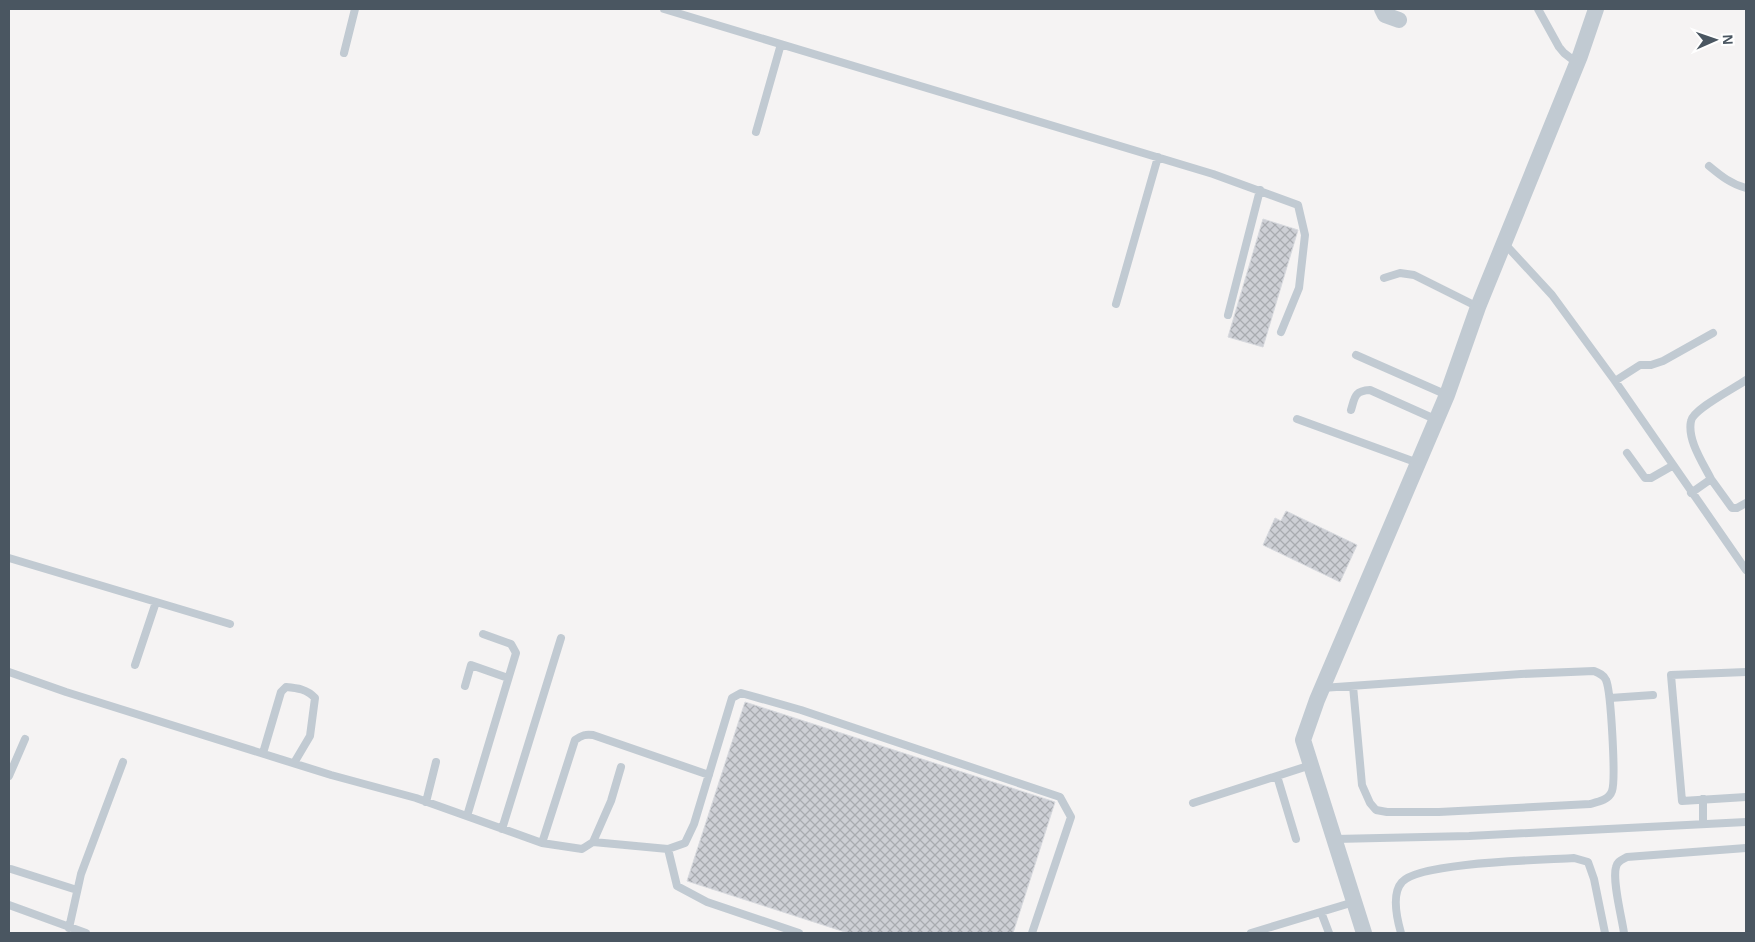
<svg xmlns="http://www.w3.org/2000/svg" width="1755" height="942" font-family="Arial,sans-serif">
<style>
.building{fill:url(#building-cross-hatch);stroke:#d7d9de}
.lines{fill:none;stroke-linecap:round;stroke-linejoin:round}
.lane{stroke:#c1cad2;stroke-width:8}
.street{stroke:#c1cad2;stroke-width:16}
</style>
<defs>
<pattern id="building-cross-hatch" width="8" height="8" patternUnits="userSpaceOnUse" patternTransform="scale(1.25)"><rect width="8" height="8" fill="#cdcfd5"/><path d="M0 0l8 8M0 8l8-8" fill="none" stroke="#a8abb0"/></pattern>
</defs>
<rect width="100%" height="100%" fill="#f5f3f3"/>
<path class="building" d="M1263 219 1298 230 1263 347 1228 337Z
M1286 511 1357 545 1340 582 1263 545 1275 518 1281 521Z
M745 702 1055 802 1013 933H848L687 881Z"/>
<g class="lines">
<path class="lane" d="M664 9 1213 174 1298 205 1305 235 1299 288 1281 332
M1538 9 1559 47 1564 53 1577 63
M344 53 355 9
M756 132 781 44
M1709 166C1721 176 1731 184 1746 188
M1504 243 1552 295 1615 381 1746 570
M1384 278 1400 273 1414 275 1478 307
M1116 304 1158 157
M1228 315 1260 190
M1356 355 1447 395
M1615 381 1640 365H1651L1663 361 1713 333
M1351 410C1355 397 1354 391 1370 390L1437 420
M1297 419 1418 463
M1627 453 1645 478H1651L1672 466
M1711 479 1732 508H1737L1746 503
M1691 493 1711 479C1703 463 1687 440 1691 421 1693 409 1735 388 1746 380
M9 558 230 624
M135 665 156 602
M9 672 66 692 331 775 416 798 542 843 582 849 593 842 611 801 621 767
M1746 672 1671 675 1682 801 1746 797
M465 686 471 665 508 678
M1322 688 1521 674 1594 671C1599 673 1604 675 1606 680 1611 691 1616 780 1612 791 1609 800 1598 802 1590 804L1439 812H1387L1376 810 1370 803 1362 785 1353 686
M1610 698 1653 695
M263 753 281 692 286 687C297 688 307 689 315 698L310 736 294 763
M9 776 25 739
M1277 776 1296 839
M426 802 436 762
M1193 803 1311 765
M467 816 516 653 511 644 483 634
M1703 824V799
M502 829 561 638
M1335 839 1469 836 1746 822
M593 842 668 849
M542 843 575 740C582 735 586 734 593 735L709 775
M11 869 77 890
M9 905 86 933
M1321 912 1329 933
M69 928 81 874 123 762
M799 933 707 902 677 886 668 849 685 843 694 824 732 698 741 693 801 710 1060 797 1071 817 1032 933
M1251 933 1354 902
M1401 933C1397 919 1391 894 1402 882 1419 862 1544 860 1574 858L1588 862 1594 879 1605 933
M1624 933C1622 918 1612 881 1616 867 1617 861 1622 860 1627 857L1746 848"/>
<path class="street" d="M1382 9 1385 15 1399 20
M1364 933 1303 740 1317 700 1447 395 1478 307 1580 56 1596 9"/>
</g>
<rect width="1755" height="942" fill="none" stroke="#4a5661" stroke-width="20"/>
<g transform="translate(1715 40) rotate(88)" stroke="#ffffff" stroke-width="4" paint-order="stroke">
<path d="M0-4L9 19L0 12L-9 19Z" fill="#4a5661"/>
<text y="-8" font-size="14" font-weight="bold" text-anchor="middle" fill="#4a5661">N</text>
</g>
</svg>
